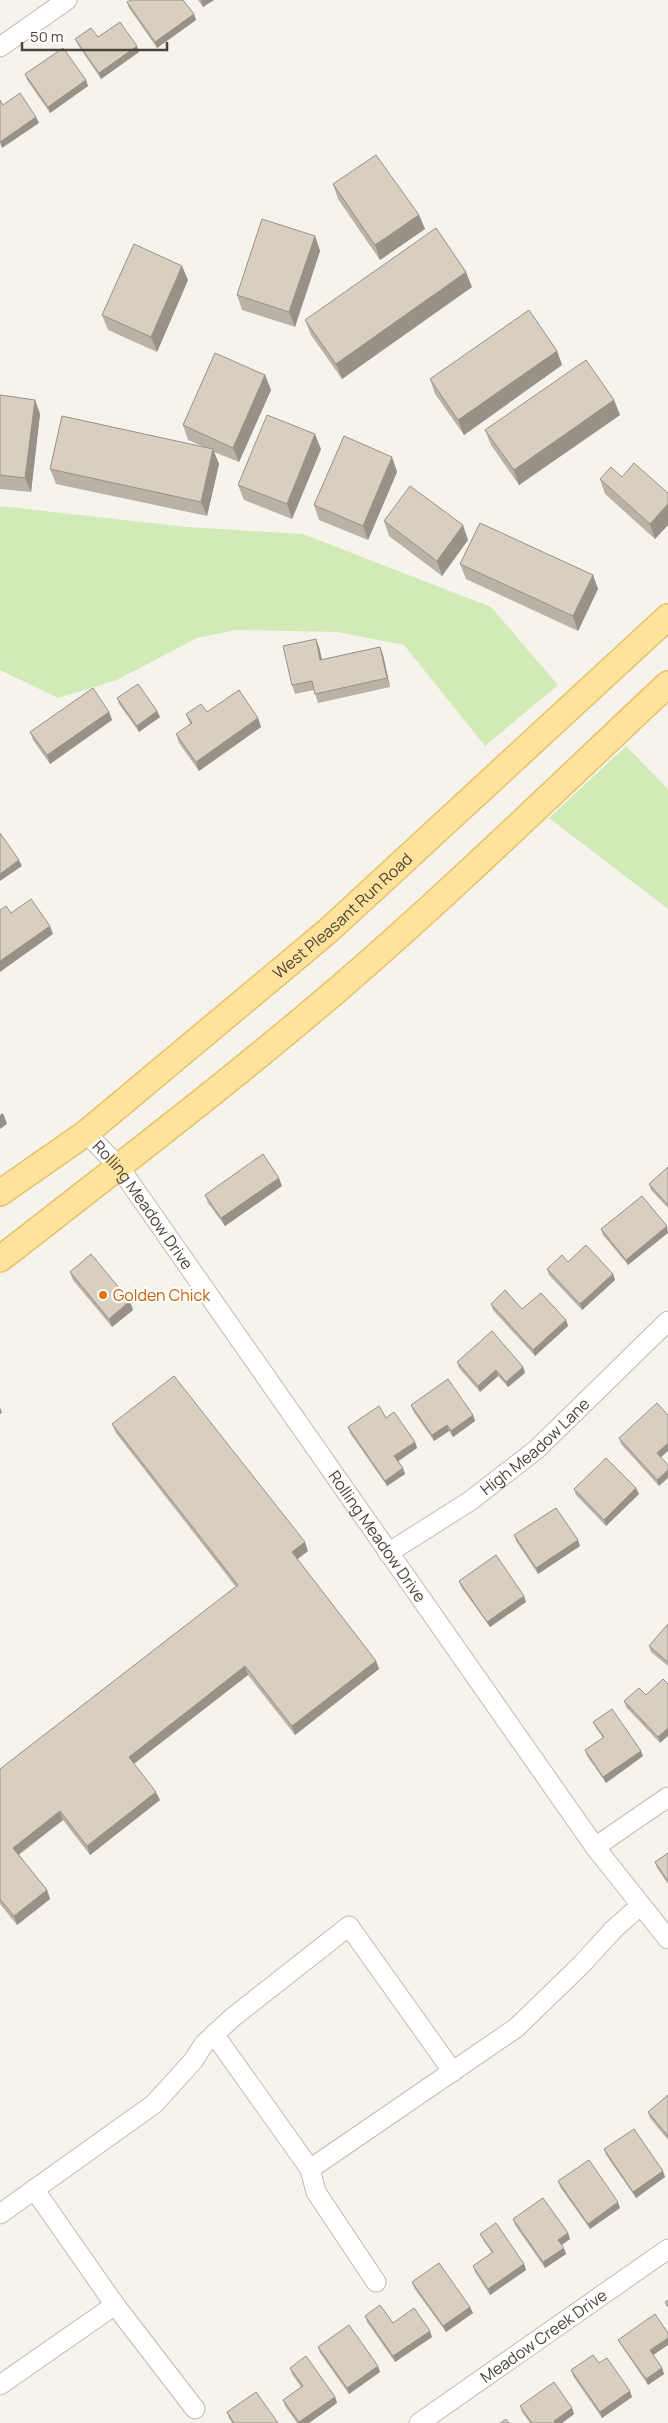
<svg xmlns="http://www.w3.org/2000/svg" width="668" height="2423" font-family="Manrope,sans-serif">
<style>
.green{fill:#d2eab5}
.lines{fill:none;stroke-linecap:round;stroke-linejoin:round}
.minor-casing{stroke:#c2bbae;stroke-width:21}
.major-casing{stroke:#e6c16a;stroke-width:28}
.minor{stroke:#fff;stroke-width:19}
.major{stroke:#ffe39c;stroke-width:25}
.wall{fill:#bab2a6}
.shaded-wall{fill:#979187}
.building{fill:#d8cfc1;stroke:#979187}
.food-dot{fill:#e8710a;stroke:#fff;stroke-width:2}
.labels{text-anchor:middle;stroke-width:4.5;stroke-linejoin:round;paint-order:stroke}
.street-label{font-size:16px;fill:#4b4439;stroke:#fff}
.food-label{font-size:16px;fill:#c56008;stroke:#fff;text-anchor:start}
</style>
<rect width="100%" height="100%" fill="#f6f3ec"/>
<path class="green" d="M0 506 187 527 303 534 491 607 558 685 485 746 404 645 337 632 236 630 197 638 117 680 58 698 0 670Z
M626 746 668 789V909L549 818Z"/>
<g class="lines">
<g class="minor-casing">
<g id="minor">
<path d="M0 47 67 0"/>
<path id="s1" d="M86 1133 119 1167 595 1847 668 1939"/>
<path id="s2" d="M388 1553 470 1501 537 1449 668 1321"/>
<path d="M595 1847 668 1797"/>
<path d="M214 2034 310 2169 316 2192 376 2282"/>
<path d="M310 2169 516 2028 581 1965 614 1929 641 1905"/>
<path d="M34 2189 115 2305 195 2409"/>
<path d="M0 2214 154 2104 193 2061 204 2044 232 2018 349 1926 453 2072"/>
<path d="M0 2385 115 2305"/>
<path id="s3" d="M419 2423 668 2249"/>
</g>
</g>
<g class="major-casing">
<g id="major">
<path id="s4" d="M0 1193 86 1133 329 930 668 617"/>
<path d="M0 1259C113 1171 227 1084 336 991 450 893 558 787 668 684"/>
</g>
</g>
<use href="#minor" class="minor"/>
<use href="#major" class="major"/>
</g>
<path class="wall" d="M198 0H214L203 7Z
M127 2 194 14 196 20 157 48 129 8Z
M98 37 139 52 101 79 78 45 75 39Z
M25 74 86 80 88 86 50 113 27 80Z
M333 184 419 215 425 229 380 260 338 199Z
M315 236 320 251 295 327 242 310 237 295Z
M188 280 157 352 108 330 102 315Z
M472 287 342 379 311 335 305 320Z
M557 351 562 365 464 435 435 394 430 379Z
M265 375 271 390 239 462 214 452 219 464 207 516 56 484 50 469 204 447 188 440 183 425Z
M0 395 35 400 40 414 31 492 0 489Z
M614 400 620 415 519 485 491 445 485 430Z
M321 449 292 519 244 500 238 485Z
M392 457 397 472 368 540 319 520 314 505Z
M622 477 668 493V525L655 539 605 494 600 479Z
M384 521 468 540 442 576 389 536Z
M460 564 593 575 598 589 578 631 466 579Z
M319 647 322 660 380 647 383 655 390 687 318 703 314 690 295 694 292 685Z
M117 698 157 711 160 717 139 732 119 704Z
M109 712 112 720 50 764 33 740 30 732Z
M207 712 258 718 261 727 199 771 179 743 176 734 190 724 186 714Z
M668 1167V1208L651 1190 649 1184Z
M282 1186 225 1226 208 1203 205 1195Z
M601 1229H668L628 1265 603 1235Z
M568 1262 613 1274 615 1280 582 1310 549 1275 547 1269Z
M70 1272 133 1310 112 1327 73 1280Z
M491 1304 522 1309 566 1320 568 1326 535 1356 493 1310Z
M457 1362 523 1367 525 1373 508 1387 498 1376 480 1392 459 1368Z
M411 1405 473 1415 475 1421 453 1437 449 1431 434 1441 413 1411Z
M386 1418 415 1442 417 1448 398 1461 405 1474 387 1486 350 1433 348 1427Z
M112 1424 308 1551 297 1559 376 1661 379 1669 295 1735 248 1675 134 1764 160 1800 90 1855 63 1820 19 1855 47 1890 50 1899 17 1925 0 1904V1769L236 1587 116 1433Z
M619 1438 661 1457 659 1486 621 1444Z
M574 1489 639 1494 606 1526 576 1495Z
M514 1535 580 1546 538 1574 516 1541Z
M459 1581 526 1602 490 1627 461 1587Z
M668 1624V1666L651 1652 649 1646Z
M646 1695 660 1743 626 1707 624 1701Z
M593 1722 643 1756 606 1783 587 1756 585 1750 603 1738 596 1728Z
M668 1853V1884L657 1868 655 1862Z
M668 2095V2140L650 2118 648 2112Z
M604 2149 665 2177 636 2198 606 2155Z
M558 2181 620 2208 590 2229 560 2187Z
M513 2219 568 2233 570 2239 562 2245 566 2254 545 2268 515 2225Z
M480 2234 524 2264 526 2270 490 2295 475 2272 473 2266 492 2253 483 2240Z
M412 2282 470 2307 473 2313 446 2332 414 2288Z
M365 2316 393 2323 432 2337 395 2362 367 2322Z
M618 2340 653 2355 662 2368 664 2374 648 2385 621 2345Z
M318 2347 380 2372 349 2394 320 2353Z
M599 2363 632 2397 602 2418 573 2376 571 2370Z
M290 2368 335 2397 337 2403 309 2423H297L285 2406 283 2400 301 2387 292 2374Z
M520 2406 572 2408 574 2414 562 2423H530L522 2412Z
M227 2412 278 2423H232L229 2418Z"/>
<path class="shaded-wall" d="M203 0H214L203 7 201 1Z
M194 14 196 20 157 48 155 42Z
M137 46 139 52 101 79 99 73Z
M86 80 88 86 50 113 48 107Z
M36 117 39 123 2 148 0 142Z
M419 215 425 229 380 260 375 245Z
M315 236 320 251 295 327 289 312Z
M182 266 188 280 157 352 151 337Z
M466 272 472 287 342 379 336 364Z
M557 351 562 365 464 435 458 420Z
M265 375 271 390 239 462 233 448Z
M35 400 40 414 31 492 25 478Z
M614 400 620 415 519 485 514 470Z
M315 434 321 449 292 519 287 504Z
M213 449 219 464 207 516 201 502Z
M392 457 397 472 368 540 363 526Z
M668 504V525L655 539 650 524Z
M463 525 468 540 442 576 437 561Z
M593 575 598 589 578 631 573 616Z
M316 639 319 647 324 668 320 660Z
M380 647 383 655 390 687 387 678Z
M157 711 160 717 139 732 137 726Z
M109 712 112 720 50 764 47 755Z
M258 718 261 727 199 771 196 762Z
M19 860 22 866 0 881V874Z
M50 926 53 934 0 972V961Z
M3 1113 7 1124 0 1129V1115Z
M279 1178 282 1186 225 1226 221 1218Z
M667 1226 668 1233 628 1265 626 1260Z
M613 1274 615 1280 582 1310 580 1304Z
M130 1301 133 1310 112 1327 109 1319Z
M566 1320 568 1326 535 1356 533 1350Z
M523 1367 525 1373 508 1387 506 1382Z
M496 1370 498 1376 480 1392 478 1386Z
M0 1407 2 1413 0 1414Z
M473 1415 475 1421 453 1437 451 1431Z
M447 1425 449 1431 434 1441 432 1435Z
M415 1442 417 1448 397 1462 394 1456Z
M668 1443V1451L659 1459 657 1453Z
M403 1468 405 1474 387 1486 385 1481Z
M668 1470V1478L659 1486 657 1480Z
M636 1488 639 1494 606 1526 604 1520Z
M578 1540 580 1546 538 1574 536 1568Z
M305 1542 308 1551 295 1561 292 1552Z
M524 1596 526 1602 490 1627 487 1622Z
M376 1661 379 1669 295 1735 292 1726Z
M245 1666 248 1675 132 1765 129 1757Z
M668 1728V1736L660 1743 658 1737Z
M641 1751 643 1756 606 1783 603 1777Z
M156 1792 160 1800 90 1855 87 1846Z
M60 1811 63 1820 16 1856 13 1848Z
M47 1890 50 1899 17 1925 14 1916Z
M663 2171 665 2177 636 2198 633 2192Z
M618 2202 620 2208 590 2229 588 2224Z
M568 2233 570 2239 560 2246 558 2240Z
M564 2248 566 2254 545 2268 543 2262Z
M524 2264 526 2270 490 2295 488 2289Z
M470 2307 473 2313 446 2332 443 2326Z
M430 2331 432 2337 395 2362 393 2356Z
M668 2338V2345L652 2356 650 2350Z
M378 2366 380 2372 349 2394 347 2388Z
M662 2368 664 2374 648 2385 646 2379Z
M630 2391 632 2397 602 2418 600 2412Z
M335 2397 337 2403 309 2423H299V2422Z
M572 2408 574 2414 562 2423H555L554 2421Z"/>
<path class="building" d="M131 0H183L194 14 155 42 127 2Z
M120 22 137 46 99 73 75 39 91 28 98 37Z
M63 48 86 80 48 107 25 74Z
M20 93 36 117 0 142V100L3 105Z
M376 155 419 215 375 245 333 184Z
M262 219 315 236 289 312 237 295Z
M436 228 466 272 336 364 305 320Z
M134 244 182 266 151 337 102 315Z
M529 310 557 351 458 420 430 379Z
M215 353 265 375 233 448 183 425Z
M586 360 614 400 514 470 485 430Z
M0 395 35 400 25 478 0 475Z
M267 415 315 434 287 504 238 485Z
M62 416 213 449 201 502 50 469Z
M344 436 392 457 363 526 314 505Z
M634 463 668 493V504L650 524 600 479 611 467 622 477Z
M410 486 463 525 437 561 384 521Z
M480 523 593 575 573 616 460 564Z
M316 639 320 660 380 647 387 678 315 694 312 681 292 685 283 646Z
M138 684 157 711 137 726 117 698Z
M93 688 109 712 47 755 30 732Z
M239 690 258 718 196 762 176 734 192 723 186 714 201 704 207 712Z
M0 833 19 860 0 874Z
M31 899 50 926 0 961V910L6 906 11 913Z
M263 1154 279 1178 221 1218 205 1195Z
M668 1167V1205L649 1184Z
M642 1196 667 1226 626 1260 601 1229Z
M586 1245 613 1274 580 1304 547 1269 562 1255 568 1262Z
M91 1254 130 1301 109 1319 70 1272Z
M505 1290 522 1309 541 1293 566 1320 533 1350 491 1304Z
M492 1331 523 1367 506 1382 496 1370 478 1386 457 1362Z
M174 1376 305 1542 292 1552 376 1661 292 1726 245 1666 129 1757 156 1792 87 1846 60 1811 13 1848 47 1890 14 1916 0 1899V1769L238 1585 112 1424Z
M448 1379 473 1415 451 1431 447 1425 432 1435 411 1405Z
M657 1403 668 1415V1443L657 1453 668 1465V1470L657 1480 619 1438Z
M379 1406 386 1418 394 1412 415 1442 394 1456 403 1468 385 1481 348 1427Z
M606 1458 636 1488 604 1520 574 1489Z
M556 1508 578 1540 536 1568 514 1535Z
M496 1555 524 1596 487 1622 459 1581Z
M668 1624V1662L649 1646Z
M663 1679 668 1684V1728L658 1737 624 1701 639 1688 646 1695Z
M612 1709 641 1751 603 1777 585 1750 604 1737 593 1722Z
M668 1853V1881L655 1862Z
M668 2095V2136L648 2112Z
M634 2129 663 2171 633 2192 604 2149Z
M589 2160 618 2202 588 2224 558 2181Z
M543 2198 568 2233 558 2240 564 2248 543 2262 513 2219Z
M496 2223 524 2264 488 2289 473 2266 493 2252 480 2234Z
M439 2263 470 2307 443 2326 412 2282Z
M668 2300V2307L665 2302Z
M380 2305 393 2323 414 2308 430 2331 393 2356 365 2316Z
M655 2314 668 2333V2338L650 2350 662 2368 646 2379 618 2340Z
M349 2325 378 2366 347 2388 318 2347Z
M593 2355 599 2363 607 2358 630 2391 600 2412 571 2370Z
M306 2356 335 2397 299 2422 283 2400 303 2386 290 2368Z
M554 2382 572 2408 554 2421 556 2423H532L520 2406Z
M256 2392 278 2423H234L227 2412Z
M506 2419 509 2423H500Z"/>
<circle class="food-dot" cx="103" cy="1295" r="5"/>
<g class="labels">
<g class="street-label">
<text dy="6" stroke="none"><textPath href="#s4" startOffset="441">West Pleasant Run Road</textPath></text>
<text dy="6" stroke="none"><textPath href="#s1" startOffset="92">Rolling Meadow Drive</textPath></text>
<text dy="6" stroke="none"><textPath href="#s2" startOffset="182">High Meadow Lane</textPath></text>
<text dy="6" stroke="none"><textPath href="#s1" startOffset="498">Rolling Meadow Drive</textPath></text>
<text dy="6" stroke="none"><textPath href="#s3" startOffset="152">Meadow Creek Drive</textPath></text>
</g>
<g class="food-label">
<text x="113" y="1301">Golden Chick</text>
</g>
</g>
<path d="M22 42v8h145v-8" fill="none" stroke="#4b4439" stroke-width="2.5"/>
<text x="30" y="42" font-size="15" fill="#4b4439" stroke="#ffffff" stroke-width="4" paint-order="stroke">50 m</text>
</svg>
